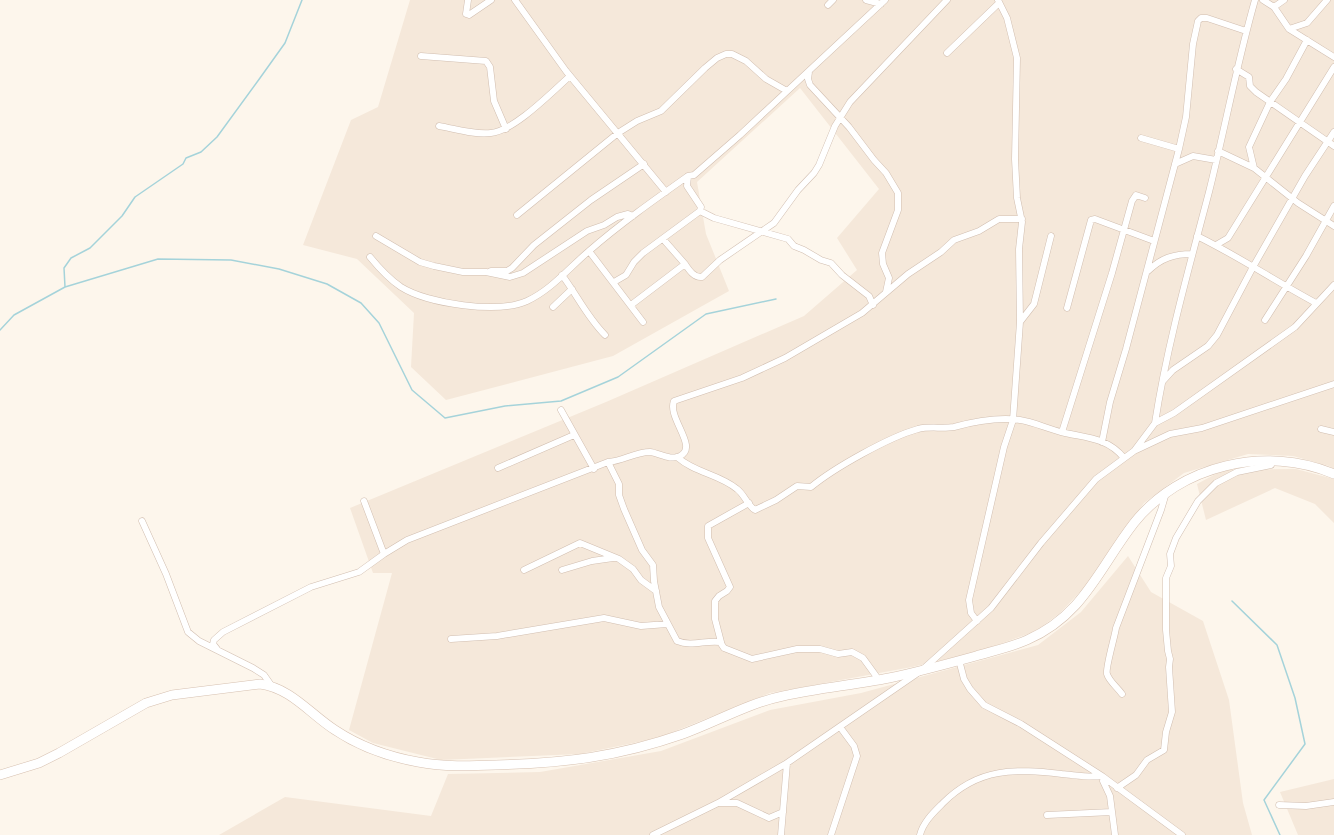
<svg xmlns="http://www.w3.org/2000/svg" width="1334" height="835" font-family="Montserrat,sans-serif">
<style>
.residential{fill:#f5e8da}
.lines{fill:none;stroke-linecap:round;stroke-linejoin:round}
.stream{stroke:#a5d3da;stroke-width:1.5}
.street-casing{stroke:#d1beb0;stroke-width:7}
.secondary-casing{stroke:#d6c0b0;stroke-width:10}
.street{stroke:#fff;stroke-width:6}
.secondary{stroke:#fff;stroke-width:9}
</style>
<rect width="100%" height="100%" fill="#fdf6ec"/>
<path class="residential" d="M410 0H1334V469L1329 466 1293 456 1248 454 1184 473 1144 503 1094 577 1060 613 1036 631 981 651 912 667 770 693 658 738 580 754 441 760 373 743 349 730 392 573H373L350 508 606 402 804 316 857 270 837 238 879 189 800 88 697 182 706 234 729 291 613 356 446 400 411 367 414 313 357 259 303 245 351 120 378 107Z
M1296 469 1334 479V523L1315 504 1275 488 1206 520 1197 484 1223 470Z
M1128 556 1151 592 1203 621 1229 700 1243 803 1252 835H219L285 797 431 816 448 774 540 772 661 751 770 710 861 693 1038 645 1081 612Z
M1334 779V835H1298L1280 792Z"/>
<g class="lines">
<path class="stream" d="M65 287 64 268 71 258 90 248 122 216 135 197 183 164 186 158 201 152 217 137 260 78 285 43 302 0
M0 330 14 315 65 287 158 259 231 260 279 269 327 284 361 303 379 323 412 390 445 418 505 406 561 401 618 377 706 314 776 299
M1232 601 1277 645 1295 698 1305 744 1264 800 1280 835"/>
<g class="street-casing">
<path id="street" d="M468 0 466 14 469 15 491 0
M515 0 566 71 666 192
M866 0 881 4
M1263 0 1274 7 1289 29 1334 57
M828 5 833 0
M1274 7 1284 0
M1289 29 1307 23 1327 0
M947 53 999 3
M421 56 486 61 490 67 494 101 506 129
M1236 69 1249 77 1250 86 1256 92 1334 146
M809 72 808 79 810 85 849 127 874 160 886 173 898 193V210L882 253 883 264 889 278 886 292
M439 126C456 129 474 135 491 133 514 131 552 92 570 76
M1141 138 1179 149
M1218 151 1254 168 1298 203 1334 226
M1175 164 1193 156 1216 160
M1254 168 1249 147 1270 102 1286 79 1307 40
M700 211 714 218 788 239 794 246 804 250 821 260 831 263 842 275 869 296 873 305
M517 215 618 133 637 121 661 111 705 68 717 58 726 54H732L746 61 766 79 787 91
M376 236 420 262 434 266 463 272H486L510 277 523 273 587 231 604 225 617 217 628 214 633 216
M1197 236C1238 256 1275 281 1316 303
M663 239 685 264
M1216 245 1228 238 1334 67
M589 251 643 322
M370 257C379 268 389 279 401 287 428 304 498 314 527 301 551 290 569 268 589 251 620 224 654 200 688 176L694 175 740 135 885 0
M491 271H507L512 268 534 245 591 200 644 164
M1148 271C1161 258 1174 254 1192 254
M562 275C577 295 587 317 605 335
M614 282 626 275 634 262 643 253 700 211 701 207 687 186 688 176
M631 305 685 264C689 270 694 278 702 277L720 260 774 223 798 190 814 173 819 165 835 126 850 102 947 0
M553 307 572 289
M1067 308 1091 220 1095 219 1154 241
M1265 320 1306 256 1334 206
M1020 322 1034 304 1051 236
M1163 381 1173 370 1208 346 1217 335 1253 267 1305 176 1334 132
M561 410 594 469
M1155 423C1167 345 1189 268 1209 192 1225 128 1237 63 1255 0
M1321 429 1334 432
M1062 432 1112 273 1132 201 1136 195 1145 198
M1102 442 1110 402 1126 349 1179 149 1186 117 1193 44 1198 21 1201 18H1207L1246 31
M1136 450 1170 434 1202 428 1334 384
M677 457C695 473 719 474 737 489 744 494 748 506 755 510L776 500 797 486 811 487C834 468 889 437 918 429 930 426 942 429 954 427 976 421 998 417 1020 420 1034 422 1048 429 1061 432 1085 438 1107 437 1124 458
M608 462 619 484V495L624 509 642 550 653 565 654 581 659 607 677 641C692 647 705 640 720 642L724 648 752 659 797 649H820L838 654 852 652 863 658 879 680
M498 468 574 435
M364 501 384 554
M142 521 166 574 188 632 199 641 253 668 264 675 271 685
M524 570 580 543 619 559 633 569 641 580 656 591
M562 570 592 561 613 558
M977 621 971 613 969 600 1004 447 1013 420 1020 322 1019 249 1022 222 1017 198 1015 159 1017 58 1007 18 998 0
M451 639 497 636 604 618 641 626 667 624
M721 642 715 619V601L719 596 727 591 730 587 708 538V526L749 503
M217 649 213 644 214 640 223 632 311 587 359 572 384 554 407 540 608 462C623 461 635 452 650 452 659 453 671 461 680 456 699 447 667 418 674 401L742 378 785 358 862 313 908 274 941 252 954 240 979 231 999 219H1022
M959 660 964 679 970 689 984 705 1021 724 1102 776 1182 835
M1122 694C1117 687 1109 681 1107 674 1105 669 1115 636 1116 628L1161 510 1166 493
M1104 778 1103 781 1110 796 1115 835
M1117 788 1136 775 1147 760 1164 750 1166 732 1172 712 1169 667 1170 659 1168 651 1166 630V578L1171 566 1170 554 1176 538 1198 501 1216 483 1237 472 1271 465
M720 803H737L769 818 783 812
M1279 805 1306 806 1334 802
M1047 815 1112 812
M653 835 718 803 787 763 922 670 991 608 1041 543 1096 479 1134 451 1155 423 1174 413 1295 327 1334 285
M781 835 787 763
M831 835 857 756 854 746 840 727
M920 835C923 822 934 812 943 803 979 767 1015 769 1062 774 1075 775 1089 778 1102 776"/>
</g>
<g class="secondary-casing">
<path id="secondary" d="M0 775 39 763 59 753 146 703 172 695 260 684C291 688 310 714 335 730 359 746 390 757 418 762 444 767 470 766 496 765 565 763 617 757 683 734 716 722 749 703 783 696 818 688 854 685 889 678 918 672 947 664 976 656 993 651 1011 647 1027 640 1084 615 1099 568 1134 523 1180 465 1266 445 1334 474"/>
</g>
<use href="#street" class="street"/>
<use href="#secondary" class="secondary"/>
</g>
</svg>
